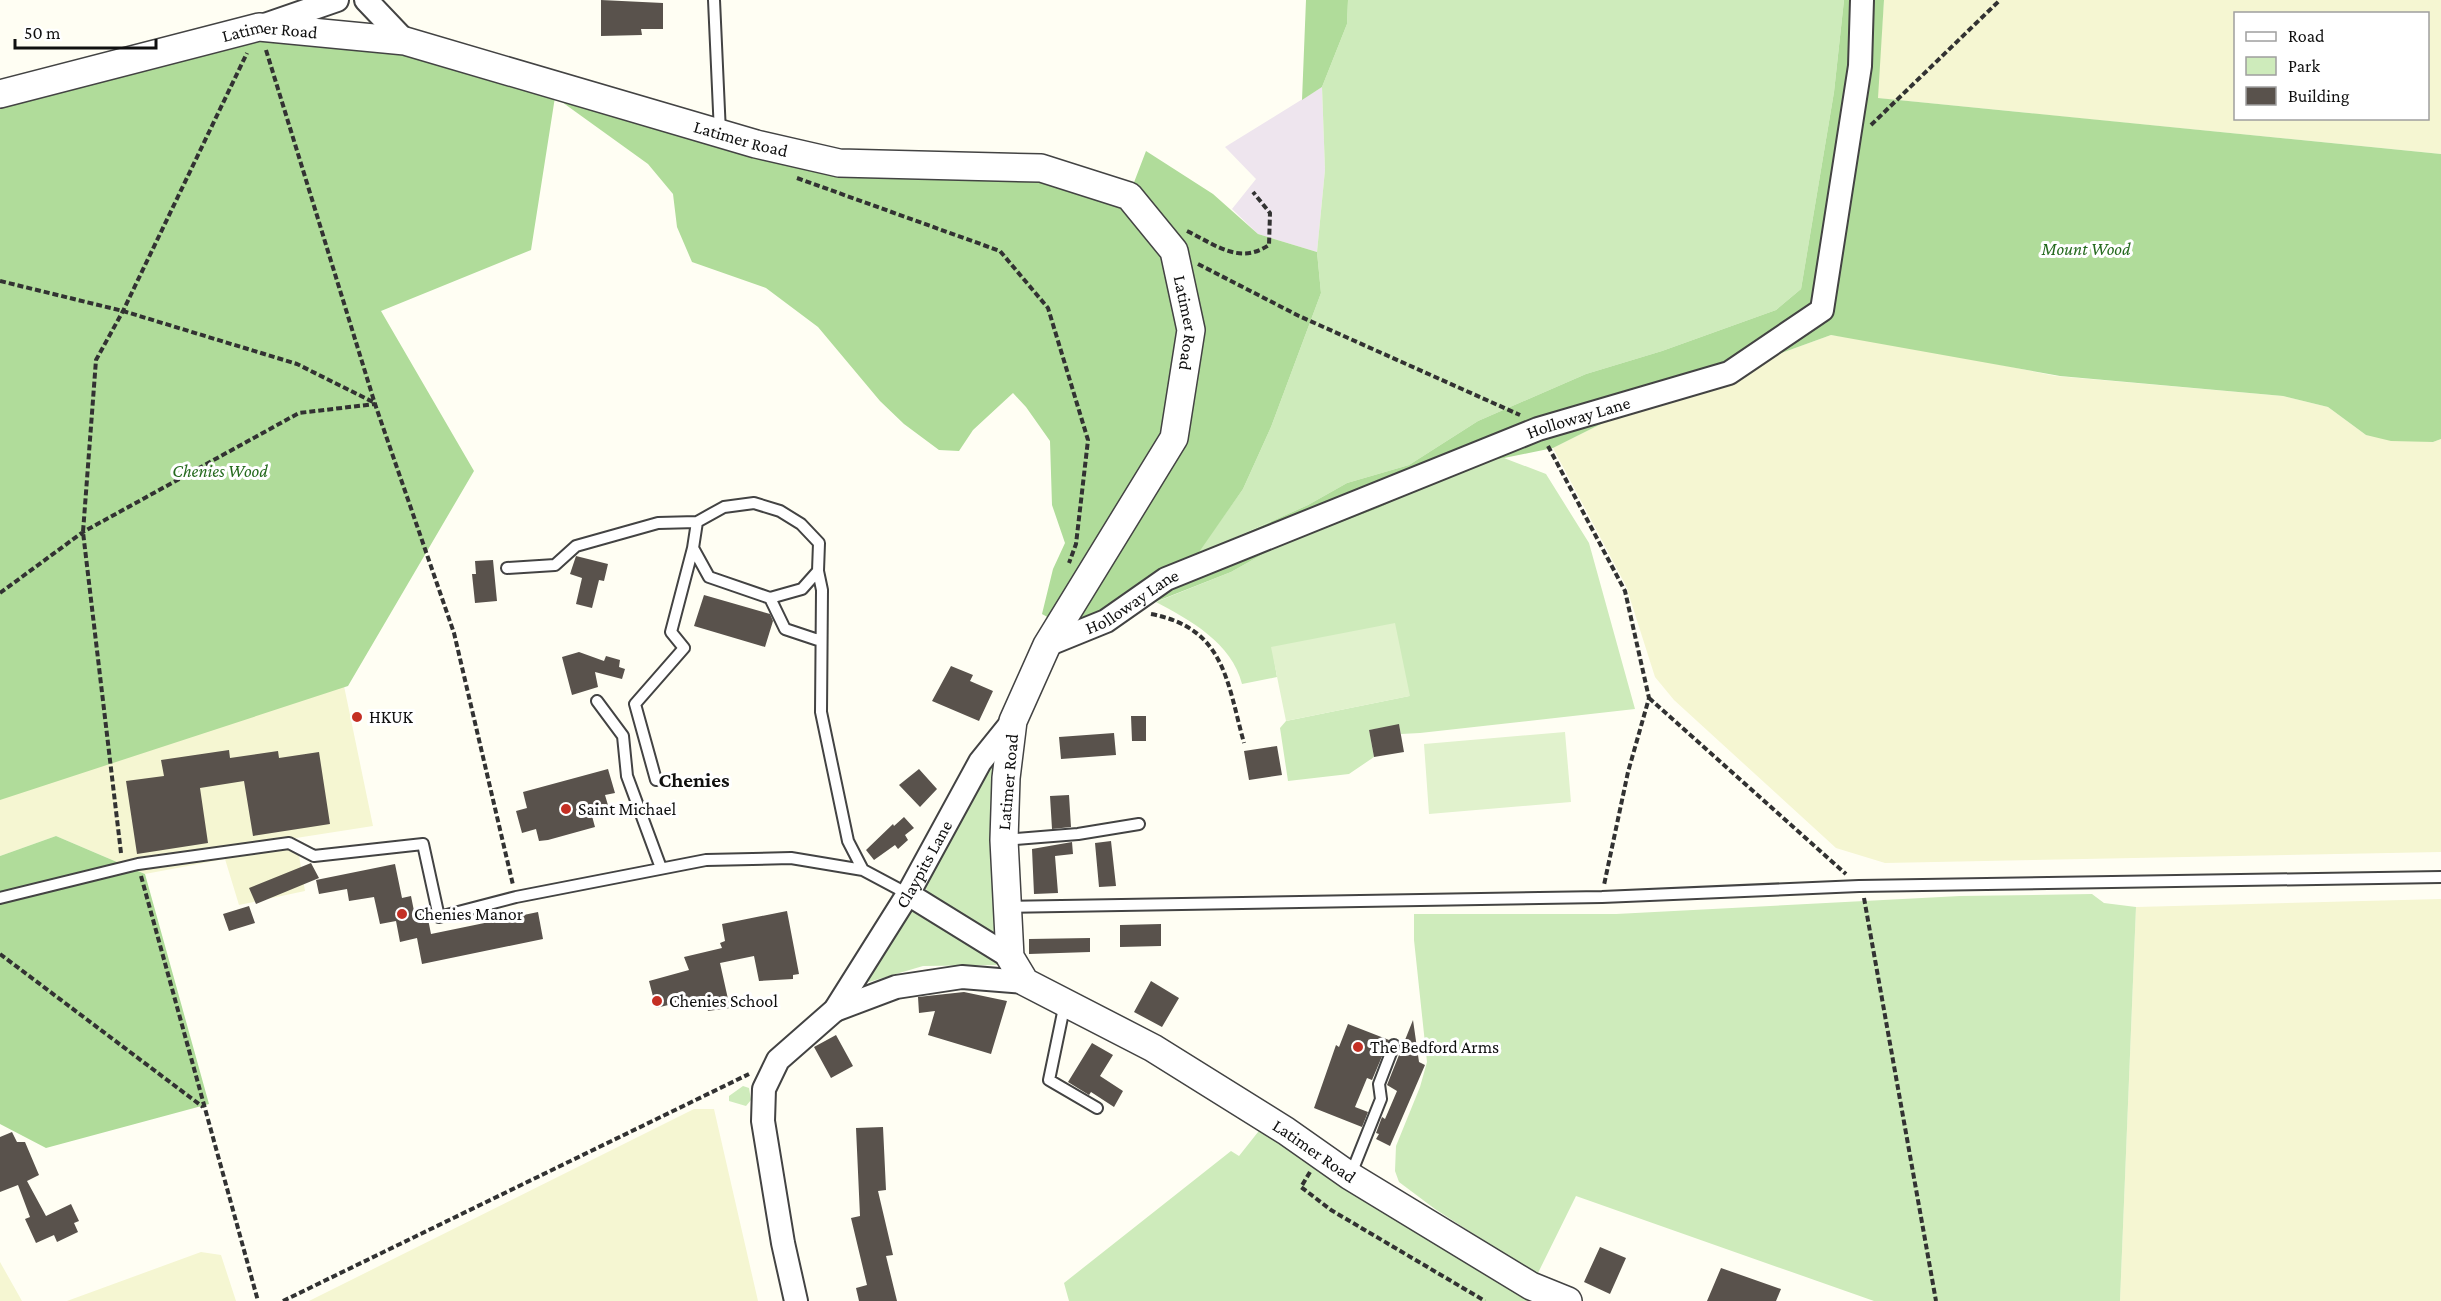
<svg xmlns="http://www.w3.org/2000/svg" width="2441" height="1301" font-family="'Crimson Pro',serif">
<style>
.industrial{fill:#eee5ee}
.farmland{fill:#f5f6d2;fill-rule:evenodd}
.green{fill:#ceebbb}
.forest{fill:#b0dc9a}
.pitch{fill:#e1f2cd}
.building{fill:#59524c}
.lines{fill:none;stroke-linecap:round;stroke-linejoin:round}
.service-casing{stroke:#434343;stroke-width:14}
.minor-casing{stroke:#434343;stroke-width:26}
.tertiary-casing{stroke:#434343;stroke-width:30}
.path{stroke:#323232;stroke-width:4;stroke-dasharray:6 3;stroke-linecap:butt}
.service{stroke:#fff;stroke-width:10}
.minor{stroke:#fff;stroke-width:22}
.tertiary{stroke:#fff;stroke-width:27}
.poi-dot{fill:#c42f24;stroke:#fff;stroke-width:2}
.labels{text-anchor:middle;stroke-width:6;stroke-linejoin:round;paint-order:stroke}
.street-label{font-size:18px;fill:#101010;stroke:#fff}
.park-label{font-size:18px;font-style:italic;fill:#256a1e;stroke:#fff}
.poi-label{font-size:18px;fill:#101010;stroke:#fff;text-anchor:start}
.quarter-label{font-size:21px;font-weight:bold;fill:#101010;stroke:#fff}
</style>
<rect width="100%" height="100%" fill="#fffef3"/>
<path class="industrial" d="M1322 87 1325 170 1317 252 1258 234 1232 209 1256 179 1225 147Z"/>
<path class="farmland" d="M1884 0H2441V154L1877 98ZM2236 14H2428V118H2236Z
M1831 335 1897 344 2056 376 2283 396 2328 407 2366 435 2433 442 2441 439V852L1885 863 1836 848 1674 700 1655 677 1626 586 1553 448 1641 404Z
M332 628 373 826 296 838 305 891 239 905 225 859 145 874 56 836 0 856V778Z
M2441 899V1301H2120L2136 907Z
M694 1109H714L758 1301H309Z
M201 1252 221 1255 236 1301H67Z
M0 1262 22 1301H23H0Z"/>
<path class="green" d="M1348 0H1844L1834 92 1801 289 1776 310 1662 351 1586 374 1478 421 1409 465 1347 483 1308 505 1196 555 1243 489 1271 427 1321 293 1317 252 1325 170 1322 87 1347 24Z
M1504 458 1546 474 1589 543 1635 709 1420 733 1401 734 1399 725 1369 730 1374 757 1349 774 1288 781 1280 728 1286 721 1409 696 1272 647 1277 677 1242 684C1232 643 1190 620 1156 602L1231 572 1274 548 1379 508 1470 465Z
M997 756 1000 927 995 936 928 897 925 884 970 795Z
M2092 894 2104 903 2136 907 2120 1301H1874L1576 1196 1537 1275 1435 1209 1399 1182 1395 1171 1396 1146 1420 1087 1427 1062 1414 940V914H1616L1960 896Z
M918 908 995 954 1000 965 923 966 869 982 867 980 909 912Z
M743 1086 749 1088 751 1100 746 1106 729 1101V1096Z
M1262 1127 1554 1301H1069L1064 1283 1231 1151 1239 1156Z"/>
<path class="forest" d="M1306 0H1348L1347 24 1322 87 1302 100Z
M1844 0H1884L1878 98 2441 154V439L2433 442 2391 441 2366 435 2328 407 2283 396 2060 376 1831 335 1641 404 1553 448 1470 465 1379 508 1274 548 1231 572 1155 602 1099 634 1066 622 1178 440 1195 330 1133 185 1146 151 1213 194 1258 234 1317 252 1321 293 1271 427 1243 489 1197 555 1308 505 1347 483 1409 465 1478 421 1586 374 1662 351 1776 310 1801 289 1834 92Z
M259 27 421 56 788 159 1040 172 1127 201 1172 253 1187 332 1171 437 1058 623 1042 614 1053 569 1065 543 1052 505 1050 441 1026 407 1013 393 973 430 959 451 939 450 904 424 880 401 818 327 766 288 692 262 677 227 673 194 648 164 555 97 531 250 381 311 474 471 348 686 0 800V86Z
M56 836 145 874 209 1104 46 1148 0 1124V856Z"/>
<path class="pitch" d="M1395 623 1410 696 1286 721 1271 647Z
M1565 732 1571 802 1429 814 1424 744Z"/>
<path class="building" d="M601 0 663 3V29H641L642 35 601 36Z
M576 556 608 564 604 581 599 580 592 608 576 604 582 578 570 574Z
M493 560 497 601 475 603 472 574H476L475 561Z
M704 595 770 614 773 621 765 647 694 626Z
M579 652 604 661 606 656 620 660 619 667 625 669 622 679 595 672 598 687 572 695 562 657Z
M951 666 973 675 970 681 993 691 979 721 932 701Z
M1131 716H1146V741H1132Z
M1399 724 1404 752 1374 757 1369 730Z
M1114 733 1116 755 1061 759 1059 737Z
M1277 746 1282 775 1249 780 1244 751Z
M229 750 230 758 278 751 279 758 319 752 330 824 253 836 244 781 200 788 208 843 137 854 126 781 164 776 161 760Z
M608 769 615 793 605 795 610 812 592 816 595 827 548 840 539 841 536 829 522 833 516 811 527 808 523 792Z
M919 769 937 789 920 807 899 785Z
M1069 795 1071 827 1052 829 1050 796Z
M904 817 914 828 905 835 908 840 898 849 895 845 874 860 866 850 893 824 894 826Z
M1111 841 1116 886 1099 887 1095 843Z
M1072 842 1073 854 1055 856 1058 893 1034 894 1032 849Z
M311 863 319 878 256 904 249 888Z
M395 864 402 898 411 896 414 911 426 909 431 934 538 912 543 939 422 964 417 938 400 942 396 921 380 924 374 897 349 901 347 889 319 894 316 880Z
M249 906 255 923 229 931 223 914Z
M787 911 799 974 793 975V979L759 981 754 956 720 963 730 1008 708 1011 705 996 656 1008 649 981 689 970 684 957 722 948 720 943 725 941 722 924Z
M1161 924V946L1120 947V925Z
M1090 938V952L1029 954V939Z
M1151 981 1179 998 1162 1027 1134 1012Z
M964 992 1007 1001 991 1054 928 1035 935 1011 919 1013 918 997Z
M1413 1020 1419 1062 1425 1065 1390 1146 1376 1139 1379 1134 1376 1133 1382 1117 1385 1119 1397 1091 1387 1085Z
M1348 1024 1389 1040 1372 1080 1367 1078 1355 1107 1368 1112 1362 1127 1314 1108 1336 1045 1339 1047Z
M836 1035 853 1066 831 1078 814 1047Z
M1092 1043 1113 1055 1100 1076 1123 1091 1114 1107 1091 1092 1089 1095 1068 1082Z
M883 1127 886 1190 878 1191 893 1255 886 1256 897 1301H859L856 1288 867 1285 851 1218 860 1216 856 1128Z
M12 1132 17 1142H25L39 1175 27 1181 46 1216 71 1204 79 1221 74 1223 78 1232 57 1242 54 1235 36 1243 25 1219 30 1217 18 1185 0 1192V1137Z
M1600 1247 1626 1258 1610 1294 1584 1282Z
M1721 1268 1781 1289 1776 1301H1707Z"/>
<g class="lines">
<g class="service-casing">
<path id="service" d="M714 0 720 133
M697 522 693 548 709 577 770 598 802 589 818 571
M507 568 555 565 576 546 658 523 697 522 724 507 754 503 780 511 801 524 819 543 818 571 822 590 821 712 848 841 863 870
M770 598 785 629 821 641
M597 701 623 736 627 776 661 868
M656 780 635 704 684 648 671 632 693 548
M1004 840 1078 834 1139 824
M0 898 138 864 289 843 314 856 423 844 439 917 516 897 706 860 791 858 863 870 908 894
M1007 907 1602 897 1859 886 2441 877
M1065 1003 1049 1080 1097 1108
M1351 1174 1381 1099 1379 1084 1394 1045"/>
</g>
<g class="minor-casing">
<g id="minor">
<path d="M366 0 405 41"/>
<path d="M262 26 337 0"/>
<path id="s1" d="M1047 645 1106 621 1166 579 1538 429 1729 373 1822 310 1860 66 1862 0"/>
<path d="M908 894 1010 957"/>
<path d="M835 1010 896 987 962 977 1025 982"/>
<path id="s2" d="M796 1301 783 1243 763 1121 764 1089 778 1060 835 1010 908 894 980 762 1013 721"/>
</g>
</g>
<g class="tertiary-casing">
<g id="tertiary">
<path id="s3" d="M0 94 259 27 405 41 756 144 839 163 1041 168 1129 196 1174 251 1191 330 1174 438 1047 645 1013 721 1006 778 1004 840 1010 957 1025 982 1153 1048 1286 1131 1350 1176 1531 1286 1568 1301"/>
</g>
</g>
<path class="path" d="M266 50 375 404 454 633 513 885
M1871 125 2000 0
M797 178 1000 251 1048 308 1088 440 1076 544 1069 563
M1187 231C1216 245 1239 265 1269 245L1270 213 1253 192
M1198 264 1299 316 1520 415
M0 281 123 311 297 364 375 403
M1548 446 1625 591 1649 698 1628 772 1604 885
M0 593 83 532 299 413 375 404
M1151 614C1225 628 1227 682 1244 743
M1649 698 1846 874
M121 853 83 532 96 360 123 311 247 53
M141 876 258 1301
M1864 898 1936 1301
M0 954 203 1107
M1310 1172 1301 1187 1331 1210 1485 1301
M283 1301 749 1074"/>
<use href="#service" class="service"/>
<use href="#minor" class="minor"/>
<use href="#tertiary" class="tertiary"/>
</g>
<g class="poi-dot">
<circle cx="357" cy="717" r="6"/>
<circle cx="566" cy="809" r="6"/>
<circle cx="402" cy="914" r="6"/>
<circle cx="657" cy="1001" r="6"/>
<circle cx="1358" cy="1047" r="6"/>
</g>
<g class="labels">
<g class="street-label">
<text dy="6" stroke="none"><textPath href="#s3" startOffset="278">Latimer Road</textPath></text>
<text dy="6" stroke="none"><textPath href="#s3" startOffset="764">Latimer Road</textPath></text>
<text dy="6" stroke="none"><textPath href="#s3" startOffset="1304">Latimer Road</textPath></text>
<text dy="6" stroke="none"><textPath href="#s1" startOffset="580">Holloway Lane</textPath></text>
<text dy="6" stroke="none"><textPath href="#s1" startOffset="96">Holloway Lane</textPath></text>
<text transform="translate(1008 782) rotate(-85)" y="6">Latimer Road</text>
<text dy="6" stroke="none"><textPath href="#s2" startOffset="494">Claypits Lane</textPath></text>
<text dy="6" stroke="none"><textPath href="#s3" startOffset="2348">Latimer Road</textPath></text>
</g>
<g class="park-label">
<text x="2086" y="255">Mount Wood</text>
<text x="220" y="477">Chenies Wood</text>
</g>
<g class="poi-label">
<text x="369" y="723">HKUK</text>
<text x="578" y="815">Saint Michael</text>
<text x="414" y="920">Chenies Manor</text>
<text x="669" y="1007">Chenies School</text>
<text x="1370" y="1053">The Bedford Arms</text>
</g>
<g class="quarter-label">
<text x="694" y="787">Chenies</text>
</g>
</g>
<rect x="2234" y="12" width="195" height="108" fill="#ffffff" stroke="#9f9f9f" stroke-width="1.5"/>
<rect x="2246" y="32" width="30" height="9" fill="#ffffff" stroke="#9f9f9f" stroke-width="1.5"/>
<text x="2288" y="42" font-size="18" fill="#101010">Road</text>
<rect x="2246" y="57" width="30" height="18" fill="#ceebbb" stroke="#9f9f9f" stroke-width="1.5"/>
<text x="2288" y="72" font-size="18" fill="#101010">Park</text>
<rect x="2246" y="87" width="30" height="18" fill="#59524c" stroke="#9f9f9f" stroke-width="1.5"/>
<text x="2288" y="102" font-size="18" fill="#101010">Building</text>
<path d="M15 39v9h141v-9" fill="none" stroke="#101010" stroke-width="3"/>
<text x="24" y="39" font-size="18" fill="#101010" stroke="#ffffff" stroke-width="4.5" paint-order="stroke">50 m</text>
</svg>
